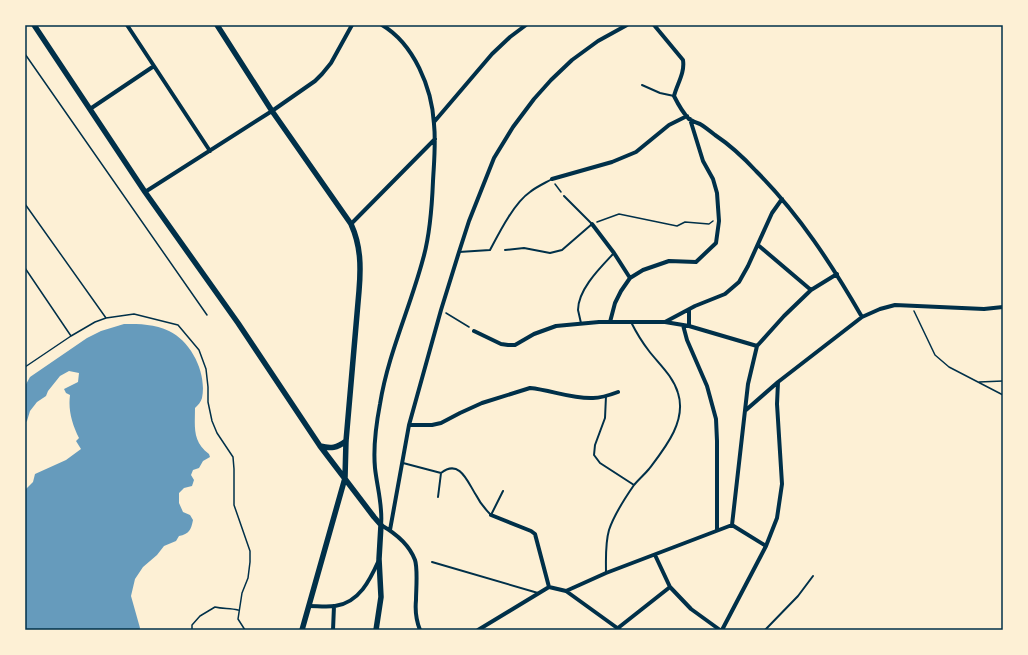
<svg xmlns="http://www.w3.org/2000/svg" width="1028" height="655" font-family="Montserrat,sans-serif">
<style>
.water{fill:#669bbc}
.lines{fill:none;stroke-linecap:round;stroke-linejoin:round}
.path{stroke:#003049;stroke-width:1.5}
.service{stroke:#003049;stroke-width:2}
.minor{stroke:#003049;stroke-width:4}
.tertiary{stroke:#003049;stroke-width:5.5}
.neatline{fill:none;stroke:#003049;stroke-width:1.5}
</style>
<rect width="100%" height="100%" fill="#fdf0d5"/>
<path class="water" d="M124 324C140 324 155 324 169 331 192 342 207 374 202 398 201 402 198 405 195 408 195 427 192 441 209 454L210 457 203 461 199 468 193 470 191 475 194 480 192 486 184 488 179 493V503L183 512 190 515 193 520C191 530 189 534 179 536L176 541 164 546 157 555 143 567 135 579 131 596 140 628 139 630H25V490L33 482 35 474 66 460 81 449 76 441 79 438C72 424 68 410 70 395L66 393 64 389 78 382 79 373 69 371 60 376 48 391 46 396 37 402 30 411 27 421 25 423V386L30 377 87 338 101 331Z"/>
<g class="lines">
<path class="path" d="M25 54 207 315
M555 184 561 192
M25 204 106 318 95 322 71 336
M597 222 619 214 677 226 685 222 709 224 713 221
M25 268 71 336 25 367
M914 311 935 355 949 367 1003 395
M446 313 469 327
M106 318 134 314 178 325 199 350 206 369 208 387V402L212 421 217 433 233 457 234 469V505L250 551V562L248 578 242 593 238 619 245 630
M979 382 1003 381
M192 630V625L200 616 215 607C223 609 230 608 238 610"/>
<path class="service" d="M642 85 660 93 674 96
M505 250 524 248 550 253 562 250 592 224 564 196
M459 252 490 250C499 233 514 203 530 192 536 187 545 183 552 179
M581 323C580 319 579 314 578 310 578 289 601 267 614 253
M606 396 605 418 595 445 594 455 600 463 634 485
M403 463 441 473C460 458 468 483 476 495 480 503 485 509 491 515L503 491
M438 497 441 473
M432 562 538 593
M606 573C606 558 605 544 609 530 614 515 625 498 634 485 639 479 644 475 649 469 665 448 687 421 678 393 673 376 659 364 649 351 642 342 636 332 631 322
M765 630 798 596 813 576"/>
<path class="minor" d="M127 25 210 151
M382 25C414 44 432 88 434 124 436 143 434 162 433 181 432 206 430 235 423 259 410 308 388 354 380 404 376 425 373 447 375 468 377 487 383 506 381 525 395 533 409 544 415 560 418 569 416 590 416 600 415 610 416 620 420 630
M654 25 683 60C685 73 677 84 674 96 678 104 683 113 689 119 692 121 697 123 700 124 705 127 710 131 715 135 730 145 744 158 756 171 799 214 832 265 862 317
M90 109 154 66
M434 122 492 54 510 37 526 25
M552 179 612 162 636 152 669 125 687 116
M145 192 272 111 315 81 322 74 331 63 352 25
M351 224 435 139
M592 224 614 253 630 278
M758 245 811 290
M610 322 615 303 621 291 630 278 643 270 669 261 696 262 716 243 719 221 717 193 713 179 703 161 690 119
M665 322 695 306 725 294 739 282 748 266 772 213 782 199
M683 325 687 340 707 386 716 419 717 441V530
M689 326V310
M474 331 501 344 508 345H515L534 334 556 326 599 322H665L689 326 757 346
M746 410 778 382
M409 425H432L441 423 460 413 482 403 530 388C551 390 572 399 593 398 602 398 610 395 618 392
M491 515 531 531 535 534 549 587
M390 530 409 425 441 310 459 252 469 221 494 158 513 127 534 99 551 80 572 60 598 41 627 25
M766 546 732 525 748 384 757 346 784 316 811 290 837 274
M655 555 670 587 691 609 720 630
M566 591 620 630
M309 606C317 606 327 607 335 606 359 603 370 580 379 560
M618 628 670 587
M333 630 334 606
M478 630 549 587 566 591 606 573 732 525
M722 630 766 546 777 518 782 484 777 404 778 382 862 317 880 309 895 305 984 309 1003 307"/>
<path class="tertiary" d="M34 25 145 192 238 323 320 446 374 517 381 525 379 559 381 597 376 630
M217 25 272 111 351 224C361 246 361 267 359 291L346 441 345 478 302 630
M320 446C331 449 337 448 346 441"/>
</g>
<rect width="1028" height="655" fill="none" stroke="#fdf0d5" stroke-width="52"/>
<rect x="26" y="26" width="976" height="603" class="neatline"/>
</svg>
